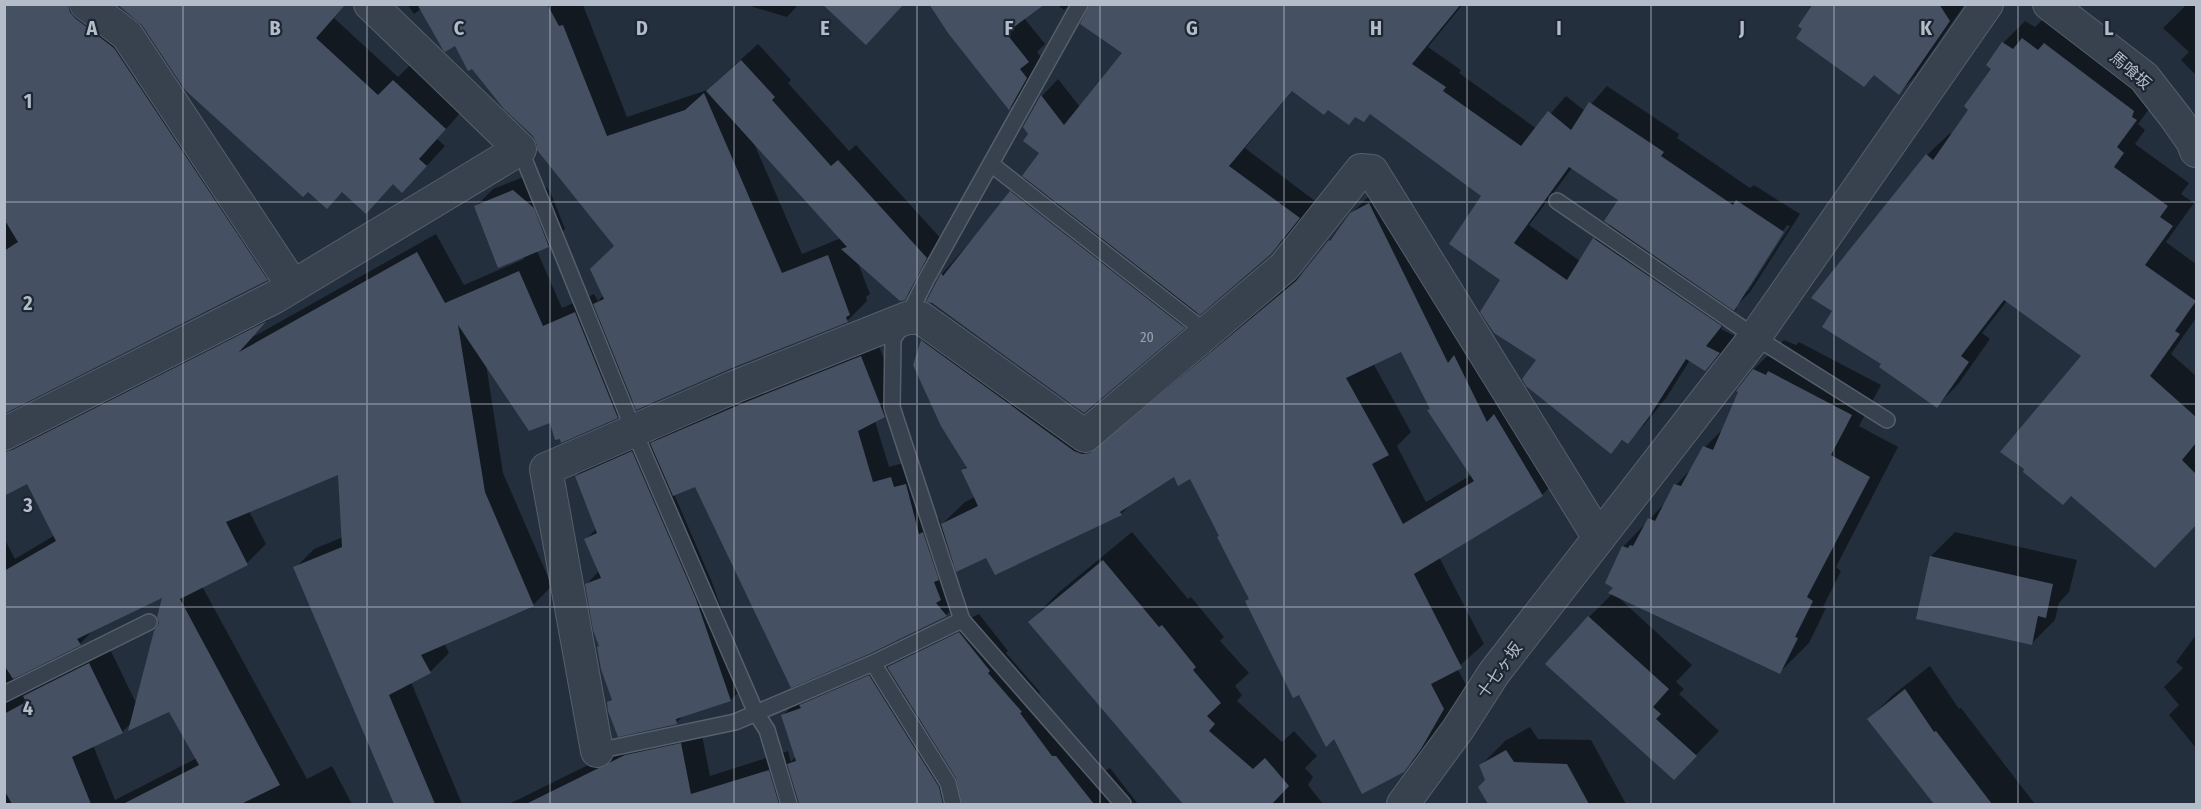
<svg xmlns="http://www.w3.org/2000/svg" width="2201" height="809" font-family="'Fira Sans Condensed','Noto Sans JP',sans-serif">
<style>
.shadow{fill:#0007;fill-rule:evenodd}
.building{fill:#455162;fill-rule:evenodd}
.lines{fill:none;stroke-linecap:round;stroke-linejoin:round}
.lane-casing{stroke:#565f6c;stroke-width:18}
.street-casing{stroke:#565f6c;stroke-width:34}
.lane{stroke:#38414e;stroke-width:15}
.street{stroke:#38414e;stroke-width:32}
.grid{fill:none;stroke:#b4bcc9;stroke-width:1.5;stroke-opacity:0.55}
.labels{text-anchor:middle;stroke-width:4.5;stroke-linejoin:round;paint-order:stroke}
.number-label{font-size:14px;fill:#98a1af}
.street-label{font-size:16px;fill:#b4bcc9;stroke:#1d2633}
.grid-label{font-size:20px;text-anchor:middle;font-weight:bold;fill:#b4bcc9;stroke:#1d2633;stroke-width:4.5;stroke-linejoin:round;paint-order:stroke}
</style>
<rect width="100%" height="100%" fill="#242f3e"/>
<path class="shadow" d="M4 4H101L286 260 267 279 5 412 6 422 280 307 253 337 436 234 464 285 524 259 476 206 493 189 531 174 550 191 565 229 548 246 537 251 562 308 594 294 598 301 604 295 616 245 534 135 456 44 421 9 414 14 407 4 583 5 627 117 707 90 758 44 791 80 788 83 849 151 856 145 943 241 921 282 904 299 858 263 870 294 866 297 867 301 847 321 634 400 617 417 551 421 486 364 503 473 552 586 533 605 444 643 449 653 430 672 411 682 462 804H395L295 568 314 549 343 537 339 473 249 511 266 544 247 563 202 586 307 779 332 766 352 804H4V538L15 559 55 535 27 482 4 495ZM753 141 841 238 802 254ZM164 595 160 623 136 703 108 645 17 683 14 676 80 644 95 628ZM170 710 197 758 115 800 93 745 122 732 131 723Z
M119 4H346L334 18 398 77 413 62 464 109 437 139 445 146 421 172 394 183 139 20Z
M751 4H799L787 17 750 6Z
M1056 4H1070L1064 10Z
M1091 4H1463L1428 47 1461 70 1459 73 1537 129 1566 96 1585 111 1607 86 1679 134 1677 138 1750 188 1754 185 1800 214 1750 292 1735 307 1737 308 1721 329 1735 336 1722 353 1705 369 1690 360 1666 398 1644 425 1628 442 1624 439 1611 452 1538 360 1502 279 1483 196 1371 113 1364 120 1328 108 1293 90 1245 148 1315 201 1288 236 1270 253 1198 312 1084 411 928 301 942 274 1026 177 1041 152 1024 127 1042 96 1058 79 1080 107 1124 53ZM1572 168 1620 199 1610 224 1595 239 1580 261 1529 225ZM1787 225 1790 226 1748 291H1744Z
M1876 4H1965L1915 76 1899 93Z
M2187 4H2196V75L2181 60 2189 52 2163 28Z
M2045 17 2161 93 2138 124 2145 130 2135 144 2189 183 2181 194 2194 203 2166 242 2196 264V318L2171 354 2196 376V523L2177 544 2083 356 2007 301 1982 333 1990 339 1959 383 1937 406 1883 363 1927 155 1950 133 1952 135 1970 109 1993 69 2003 43 2025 21 2035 27Z
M1024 18 1045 44 1037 52 1043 60 1026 92 1010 108 949 32Z
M1374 191 1565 472 1542 495 1439 557 1484 644 1457 668 1466 685 1443 725 1427 747 1403 771 1334 737 1250 598 1191 477 1174 475 1133 502 1121 514 987 556 955 562 950 567 962 600 946 615 695 485 674 494 712 582 747 683 731 700 684 715 676 723 608 703 613 698 587 584 599 571 586 539 597 528 576 476 593 460 649 436 652 443 668 428 877 341 900 400 884 416 875 421 889 467 907 462 910 472 921 469 934 520 939 518 941 525 965 502 975 497 963 470 967 466 923 341 945 319 1097 428 1114 431 1306 270 1351 214ZM1401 350 1431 409 1471 475 1426 502 1397 446 1411 432 1373 363Z
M1784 340 1796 345 1799 342 1881 385 1859 426 1898 447 1836 567 1841 571 1823 607 1826 608 1809 643 1780 672 1618 597 1692 665 1676 682 1684 689 1679 694 1719 731 1674 778 1589 617 1612 594 1623 547 1666 502 1676 485 1693 467 1705 447 1725 427 1740 392 1738 390 1754 369Z
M1132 532 1188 599 1191 597 1224 637 1220 641 1249 673 1235 686 1242 695 1237 701 1282 742 1294 731 1317 756 1305 768 1313 777 1308 785 1323 804H1185L1030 622 1058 593Z
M1955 532 2077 560 2069 592 2059 603 2055 620 2031 644 1931 556Z
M979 614 1008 651 1006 653 1040 692 1039 693 1071 737H1076L1103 772 1110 768 1138 804H509L645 737 700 725 710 776 788 751 791 762 796 756 783 715 802 696 889 657 893 664 908 648Z
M2196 635V748L2169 715 2179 705 2164 687 2183 668 2176 662Z
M1930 666 1959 709 1961 708 2035 804H1936L1869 719 1893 695Z
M1530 727 1538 739 1591 740 1626 804H1489L1480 787 1487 780 1481 765 1505 741Z"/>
<path class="building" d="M4 4H68L70 12 75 18 114 48 268 280 4 414V251L18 242 4 219Z
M117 4H346L316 38 378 95 393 80 446 129 419 159 427 166 402 193 393 184 366 214 342 192 327 209 308 192 303 197 185 90 142 25Z
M417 4H547L559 26 563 25 607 136 685 110 704 93 782 273 828 255 850 315 846 317 848 322 727 370 636 410 593 304 604 299 590 269 614 246 537 150V145L533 136 504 109 472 69 468 71 455 46 445 52 443 50Z
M822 4H904L866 45Z
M929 4H1045L1006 33 1029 62 1020 69 1027 78 1009 110 948 33Z
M1090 4H1461L1412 64 1446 87 1443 91 1521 146 1548 111 1571 130 1589 102 1664 152 1661 156 1733 205 1736 200 1784 232 1734 311 1604 221 1618 200 1569 167 1514 243 1567 280 1593 238 1722 326 1706 346 1720 353 1705 371 1686 359 1649 417 1628 444 1622 440 1611 454 1526 386 1522 379 1536 360 1494 333 1480 312 1500 280 1449 244 1481 196 1370 114 1364 122 1355 117 1349 125 1328 110 1324 115 1292 91 1229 166 1300 218 1271 254 1200 315 1022 176 1039 153 1023 141 1028 134 1023 127 1041 95 1064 125 1122 53 1080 24Z
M1813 4H1939L1950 21 1899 95 1874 75 1864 87 1796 38 1802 29 1798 26Z
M2022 38 2038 50 2044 43 2134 111 2132 117 2137 120 2117 147 2124 153 2114 167 2168 206 2160 217 2173 226 2145 265 2196 301 2175 331 2180 334 2150 376 2196 417V443L2182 460 2196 474V525L2155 568 2071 496 2063 505 2023 472 2024 469 2000 452 2081 356 2004 300 1961 356 1969 362 1937 408 1879 367 1881 364 1822 327 1832 311 1811 298 1926 154 1933 160 1968 110 1964 106 1991 69 1986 65 2002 42 2013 49Z
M741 60 775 97 772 100 831 166 838 160 927 258 905 300 900 301 841 249 847 247 706 91Z
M513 190 534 208 549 247 498 268 474 206Z
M1010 191 1185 328 1084 413 932 303 926 302 941 273 943 276Z
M1369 203 1448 363 1454 355 1487 422 1494 414 1543 496 1414 574 1462 668 1431 684 1444 709 1421 749 1404 772 1362 794 1334 739 1326 747 1299 695 1293 698 1245 601 1249 599 1217 537 1219 536 1190 479 1178 486 1174 477 1120 512 1122 515 995 575 986 558 956 572 941 524 978 506 961 470 967 468 941 426 913 365 921 340 1074 451 1082 454 1090 453 1296 281 1329 240 1330 241 1350 213ZM1401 352 1430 409 1427 410 1474 481 1403 524 1372 464 1389 455 1346 378Z
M417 252 445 303 519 271 543 326 575 312 618 418 561 443 560 439 555 440 550 423 529 431 458 325 485 492 534 606 421 655 431 673 389 695 435 804H394L293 567 342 547 338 475 226 522 248 565 180 599 280 785 241 804H123L199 765 169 712 128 731 154 631 159 623 157 617 162 598 77 639 81 645 13 679 4 665V571L56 541 27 484 4 496V452L12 450 267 321 239 352Z
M861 356 885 417 858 431 873 482 891 477 894 487 906 484 919 534 923 532 939 580 934 582 941 600 936 603 947 616 869 654 791 688 695 487 673 496 650 443 741 404Z
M1753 369 1766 375 1768 371 1852 415 1831 455 1870 477 1807 597 1813 601 1795 637 1798 638 1780 674 1608 593 1613 588 1605 583 1622 546 1628 548 1630 545 1633 546 1648 518 1655 521 1674 484 1681 486 1703 446 1713 450 1738 392 1736 391Z
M632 451 696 599 731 701 676 719 677 724 618 737 608 711 607 702 612 700 601 669 597 647 599 646 593 630 585 584 601 578 584 539 597 533 575 476Z
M1930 556 2053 584 2046 618 2038 616 2032 645 1916 619Z
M1103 560 1159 627 1162 625 1196 667 1193 670 1221 703 1207 716 1215 724 1209 731 1253 769 1265 758 1289 786 1272 804H1183L1028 622Z
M1588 616 1669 689 1653 707 1661 714 1656 719 1697 756 1674 780 1545 664Z
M959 632 990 671 988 673 1022 712 1020 713 1052 756H1056L1094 804H962L956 778 887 667Z
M89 663 123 733 72 757 91 804H12L4 790V714L26 702 23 696Z
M869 675 939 787 943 804H799L787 764 796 761 781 715 801 708 799 705Z
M1905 689 1934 732 1936 731 1992 804H1934L1867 719Z
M681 743 691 794 769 770 779 804H526L625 755Z
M1506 750 1514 762 1567 764 1589 804H1488L1478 787 1485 780 1479 765Z"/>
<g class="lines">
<g class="lane-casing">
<path id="lane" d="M1080 4 927 278 907 318 893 339 892 407 962 620 1123 804
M520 149 634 431 756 713 767 730 789 804
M991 164 1207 333
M1557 201 1755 337 1887 420
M873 663 948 783 953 804
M4 694 149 622
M597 751 735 722 873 663 962 620"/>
</g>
<g class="street-casing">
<path id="street" d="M86 4 127 35 293 286
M2049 4 2144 77 2176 118 2192 141 2196 151
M4 434 275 297 520 149 370 4
M597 751 546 469 734 387 907 318H921L1085 436 1284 267 1361 170 1372 171 1599 538
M1403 804 1458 729 1494 673 1755 337 1987 4"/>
</g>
<use href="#lane" class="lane"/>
<use href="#street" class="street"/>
</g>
<path class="grid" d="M183 4V804M367 4V804M550 4V804M734 4V804M917 4V804M1100 4V804M1284 4V804M1467 4V804M1651 4V804M1834 4V804M2018 4V804M4 202H2196M4 404H2196M4 607H2196"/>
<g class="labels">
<g class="number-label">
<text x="1147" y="342">20</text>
</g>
<g class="street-label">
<text transform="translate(2131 70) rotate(41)" y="6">馬喰坂</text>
<text transform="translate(1499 670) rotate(-54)" y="6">十七ヶ坂</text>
</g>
</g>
<g class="grid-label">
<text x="92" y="35">A</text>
<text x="275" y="35">B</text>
<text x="459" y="35">C</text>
<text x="642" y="35">D</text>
<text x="825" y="35">E</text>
<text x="1009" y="35">F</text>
<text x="1192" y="35">G</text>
<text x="1376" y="35">H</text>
<text x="1559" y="35">I</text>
<text x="1742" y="35">J</text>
<text x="1926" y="35">K</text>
<text x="2109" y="35">L</text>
<text x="28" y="108">1</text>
<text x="28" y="310">2</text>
<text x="28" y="512">3</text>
<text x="28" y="715">4</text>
</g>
<rect width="2201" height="809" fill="none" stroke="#b4bcc9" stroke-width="12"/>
</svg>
